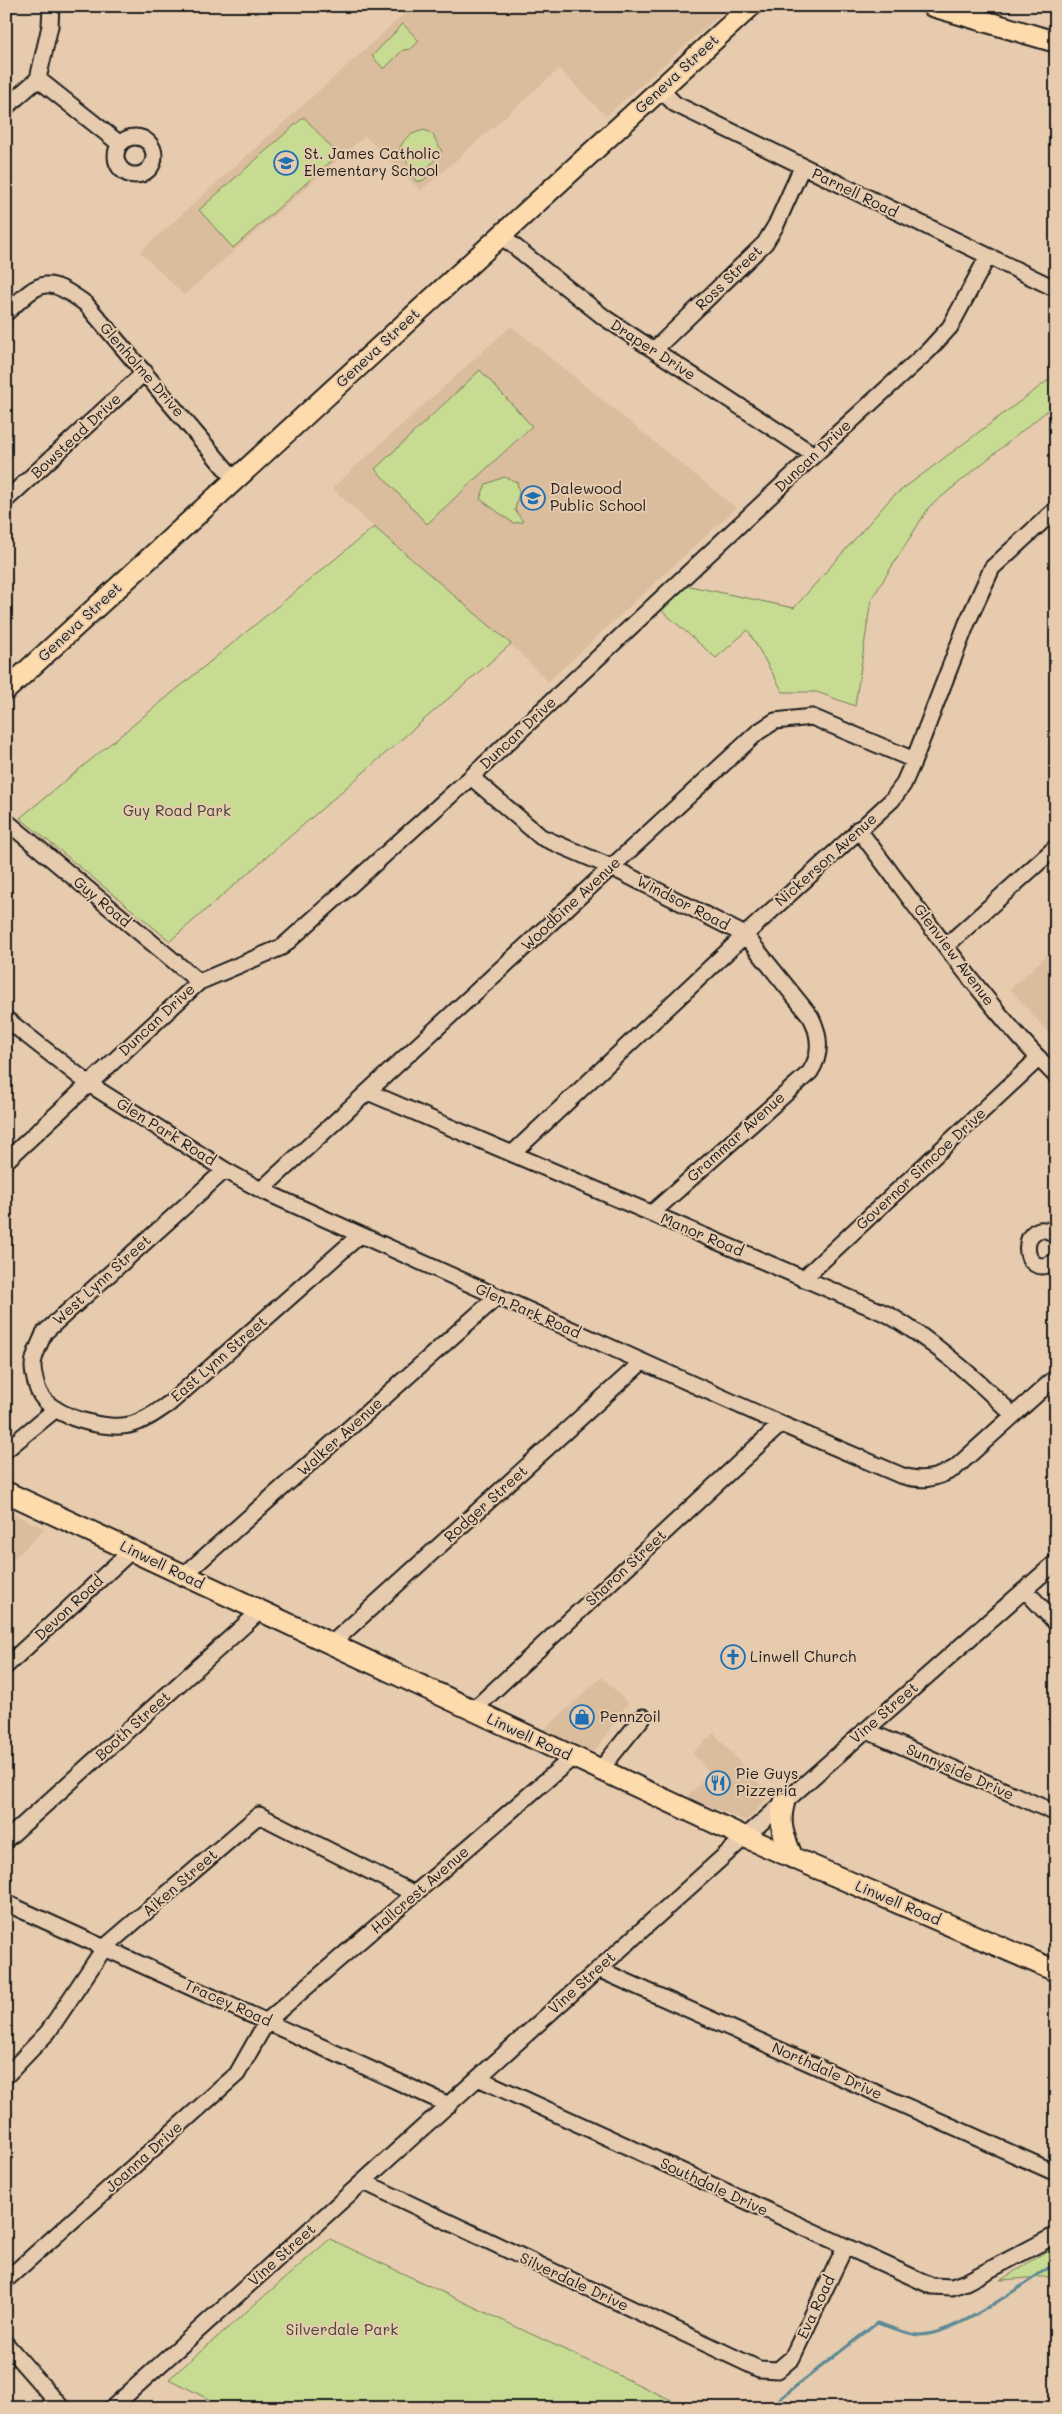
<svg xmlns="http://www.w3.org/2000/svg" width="1062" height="2414" font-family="Mali,sans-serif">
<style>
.built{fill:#dabd9d}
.green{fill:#c7dc92;stroke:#727c57}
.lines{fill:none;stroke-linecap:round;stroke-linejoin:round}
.stream{stroke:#5b8995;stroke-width:3}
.minor-casing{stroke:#1c1c1c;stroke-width:19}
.major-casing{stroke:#1c1c1c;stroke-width:24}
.minor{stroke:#e7cbae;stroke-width:15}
.major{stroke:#fedbac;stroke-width:20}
.labels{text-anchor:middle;stroke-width:4;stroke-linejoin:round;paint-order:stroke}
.street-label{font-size:15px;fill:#1c1c1c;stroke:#e7cbae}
.poi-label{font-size:15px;fill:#1c1c1c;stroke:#e7cbae;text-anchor:start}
.park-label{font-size:15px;fill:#3e4234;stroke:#e7cbae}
</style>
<rect width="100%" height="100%" fill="#e7cbae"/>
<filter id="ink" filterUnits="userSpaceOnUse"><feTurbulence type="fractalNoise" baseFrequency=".02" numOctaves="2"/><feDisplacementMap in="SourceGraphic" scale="10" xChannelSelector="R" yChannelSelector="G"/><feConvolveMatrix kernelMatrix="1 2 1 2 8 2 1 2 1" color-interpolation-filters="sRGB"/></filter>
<g filter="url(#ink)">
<path class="built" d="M413 6H730L606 116 559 69 421 191 365 136 184 295 140 252Z
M511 326 736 508 548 682 511 644 374 527 332 488Z
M1056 947V1041L1010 989Z
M6 1510 45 1529 6 1567Z
M602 1677 628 1703 594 1752 544 1730Z
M714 1733 770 1796 746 1821 687 1797 710 1773 692 1753Z"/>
<path class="green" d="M403 24 419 41 411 49 403 50 384 69 372 56Z
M304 117 338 155 233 248 199 210Z
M425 130 433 135 442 152 427 168 425 174 427 177 422 181H416L412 176 416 173 399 152C402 138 411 133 425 130Z
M480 370 532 426 427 524 375 469Z
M1056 370V417L1048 410 929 507 871 600 855 706 817 692H783L748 630 716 658 661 610 685 585 794 608 892 497 1050 379Z
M504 477 517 482 519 492 515 510 523 522 513 523 480 499 486 484Z
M374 527 511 644 170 941 20 818Z
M330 2239 688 2408H226L169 2379Z
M1056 2245V2276L1001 2280Z"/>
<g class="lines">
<path class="stream" d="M768 2408 877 2323C888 2326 911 2336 921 2335 961 2332 1021 2285 1056 2263"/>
<g class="minor-casing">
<path id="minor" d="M38 79 120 144
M660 89 675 104 1056 289
M6 107 38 79 50 26 51 6
M116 156a19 19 0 1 1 38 0a19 19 0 1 1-38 0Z
M500 235 605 318 814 455
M6 313C41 281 45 274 86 304L235 480
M654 350 765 243 776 225 802 167
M6 500 145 372
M471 777 541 837 611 867 745 935 811 1017C820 1035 822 1054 810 1072L652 1213
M6 821 199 982
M858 829C922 913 981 1001 1056 1076
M946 946 1056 847
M6 1019 89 1084 225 1170 261 1190 781 1424 900 1475C921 1482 936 1479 955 1468L1056 1377
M368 1092 889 1315C937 1344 973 1376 1013 1415
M513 1153 745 935 892 800 903 785 914 760 967 623 992 568 1056 509
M6 1161 199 982 282 947 471 777 814 455 928 351 950 327 987 258
M225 1170 44 1333C41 1342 33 1355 33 1366 33 1372 36 1386 39 1392 50 1417 109 1432 133 1424 147 1420 158 1411 170 1403L360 1235
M261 1190 758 732 775 721 812 717 914 760
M1056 1235C1019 1210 1017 1285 1056 1261
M803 1279 1039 1058
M6 1450 56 1409
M183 1576 497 1297
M1025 1590 1056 1623
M330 1645 642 1362
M6 1666 132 1550
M472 1711 781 1424
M865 1730 1056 1813
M600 1770 643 1717
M6 1840 259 1612
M6 1903 449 2105
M598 1969 1056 2173
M6 2076 48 2032 105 1947 259 1815 415 1894
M478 2078 932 2286 952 2287 966 2282 1056 2235
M364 2182 759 2369 778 2370 792 2358 845 2247
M6 2280 237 2074 267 2021 572 1758
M6 2344 62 2408
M112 2408 745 1837 1056 1562"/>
</g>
<g class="major-casing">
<path id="major" d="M932 6 1056 42
M6 690 751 6
M6 1492 745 1837 1056 1971
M784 1803C778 1824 784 1838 793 1858"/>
</g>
<use href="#minor" class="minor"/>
<use href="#major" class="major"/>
</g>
</g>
<defs>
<g id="school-ring" transform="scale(1.25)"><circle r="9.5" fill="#e7cbae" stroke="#1f6fb2" stroke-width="1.5"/><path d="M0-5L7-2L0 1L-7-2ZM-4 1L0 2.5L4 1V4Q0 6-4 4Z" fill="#1f6fb2"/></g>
<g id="church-ring" transform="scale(1.25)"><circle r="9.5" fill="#e7cbae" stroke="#1f6fb2" stroke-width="1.5"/><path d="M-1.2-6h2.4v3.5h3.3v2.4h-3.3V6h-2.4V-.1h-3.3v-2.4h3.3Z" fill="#1f6fb2"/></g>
<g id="shop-ring" transform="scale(1.25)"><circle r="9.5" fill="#e7cbae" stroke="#1f6fb2" stroke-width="1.5"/><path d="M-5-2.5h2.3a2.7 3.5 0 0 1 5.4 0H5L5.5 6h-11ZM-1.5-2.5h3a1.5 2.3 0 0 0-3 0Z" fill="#1f6fb2"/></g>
<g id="restaurant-ring" transform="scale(1.25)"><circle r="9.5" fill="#e7cbae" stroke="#1f6fb2" stroke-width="1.5"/><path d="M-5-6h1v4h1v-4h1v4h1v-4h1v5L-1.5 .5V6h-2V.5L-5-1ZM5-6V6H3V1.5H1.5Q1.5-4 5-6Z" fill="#1f6fb2"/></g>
</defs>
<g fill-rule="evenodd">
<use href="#school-ring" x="286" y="163"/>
<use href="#school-ring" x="533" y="498"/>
<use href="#church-ring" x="733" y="1657"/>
<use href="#shop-ring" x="582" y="1717"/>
<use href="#restaurant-ring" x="718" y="1783"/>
</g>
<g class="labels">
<g class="street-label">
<text transform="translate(677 74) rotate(-43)" y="5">Geneva Street</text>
<text transform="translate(855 193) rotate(26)" y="5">Parnell Road</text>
<text transform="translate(729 278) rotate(-44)" y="5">Ross Street</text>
<text transform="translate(378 348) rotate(-43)" y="5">Geneva Street</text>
<text transform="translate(653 350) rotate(33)" y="5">Draper Drive</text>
<text transform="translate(142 370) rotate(49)" y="5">Glenholme Drive</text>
<text transform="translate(76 436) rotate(-43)" y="5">Bowstead Drive</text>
<text transform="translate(813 456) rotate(-43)" y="5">Duncan Drive</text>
<text transform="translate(80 622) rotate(-43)" y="5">Geneva Street</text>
<text transform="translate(518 733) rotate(-43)" y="5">Duncan Drive</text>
<text transform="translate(826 860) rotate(-42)" y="5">Nickerson Avenue</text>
<text transform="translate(102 902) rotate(40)" y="5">Guy Road</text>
<text transform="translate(683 903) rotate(27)" y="5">Windsor Road</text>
<text transform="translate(571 904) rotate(-43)" y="5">Woodbine Avenue</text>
<text transform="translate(954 955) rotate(53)" y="5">Glenview Avenue</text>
<text transform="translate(157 1020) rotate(-43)" y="5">Duncan Drive</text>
<text transform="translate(166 1132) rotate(32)" y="5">Glen Park Road</text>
<text transform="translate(736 1137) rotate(-42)" y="5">Grammar Avenue</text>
<text transform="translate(921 1169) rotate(-43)" y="5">Governor Simcoe Drive</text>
<text transform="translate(702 1235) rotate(23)" y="5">Manor Road</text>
<text transform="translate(102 1280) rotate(-42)" y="5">West Lynn Street</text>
<text transform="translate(528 1311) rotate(24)" y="5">Glen Park Road</text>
<text transform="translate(219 1359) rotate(-41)" y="5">East Lynn Street</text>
<text transform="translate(340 1437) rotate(-42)" y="5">Walker Avenue</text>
<text transform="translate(486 1504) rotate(-42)" y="5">Rodger Street</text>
<text transform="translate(162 1565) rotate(26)" y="5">Linwell Road</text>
<text transform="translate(626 1568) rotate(-43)" y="5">Sharon Street</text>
<text transform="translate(69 1608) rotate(-43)" y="5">Devon Road</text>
<text transform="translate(884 1713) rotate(-41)" y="5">Vine Street</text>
<text transform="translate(133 1726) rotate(-42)" y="5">Booth Street</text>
<text transform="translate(529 1737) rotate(25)" y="5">Linwell Road</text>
<text transform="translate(960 1772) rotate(24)" y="5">Sunnyside Drive</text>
<text transform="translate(180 1883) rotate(-41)" y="5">Aiken Street</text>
<text transform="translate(420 1890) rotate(-41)" y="5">Hallcrest Avenue</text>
<text transform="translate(898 1903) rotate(23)" y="5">Linwell Road</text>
<text transform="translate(582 1983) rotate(-42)" y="5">Vine Street</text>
<text transform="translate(228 2003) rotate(24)" y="5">Tracey Road</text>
<text transform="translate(827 2071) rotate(24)" y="5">Northdale Drive</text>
<text transform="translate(144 2157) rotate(-42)" y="5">Joanna Drive</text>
<text transform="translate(714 2187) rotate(25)" y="5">Southdale Drive</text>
<text transform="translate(282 2255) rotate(-42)" y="5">Vine Street</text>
<text transform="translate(574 2282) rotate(25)" y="5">Silverdale Drive</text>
<text transform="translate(816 2307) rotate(-65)" y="5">Eva Road</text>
</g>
<g class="poi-label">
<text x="304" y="159">St. James Catholic<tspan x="304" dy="17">Elementary School</tspan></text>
<text x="550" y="494">Dalewood<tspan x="550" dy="17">Public School</tspan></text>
<text x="750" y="1662">Linwell Church</text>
<text x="600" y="1722">Pennzoil</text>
<text x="736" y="1779">Pie Guys<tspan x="736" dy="17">Pizzeria</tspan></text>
</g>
<g class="park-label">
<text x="177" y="816">Guy Road Park</text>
<text x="342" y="2335">Silverdale Park</text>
</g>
</g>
<rect width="1062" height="2414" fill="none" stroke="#e7cbae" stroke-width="25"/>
<rect x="12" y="12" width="1037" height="2389" fill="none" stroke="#1c1c1c" stroke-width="2" filter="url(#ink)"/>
</svg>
